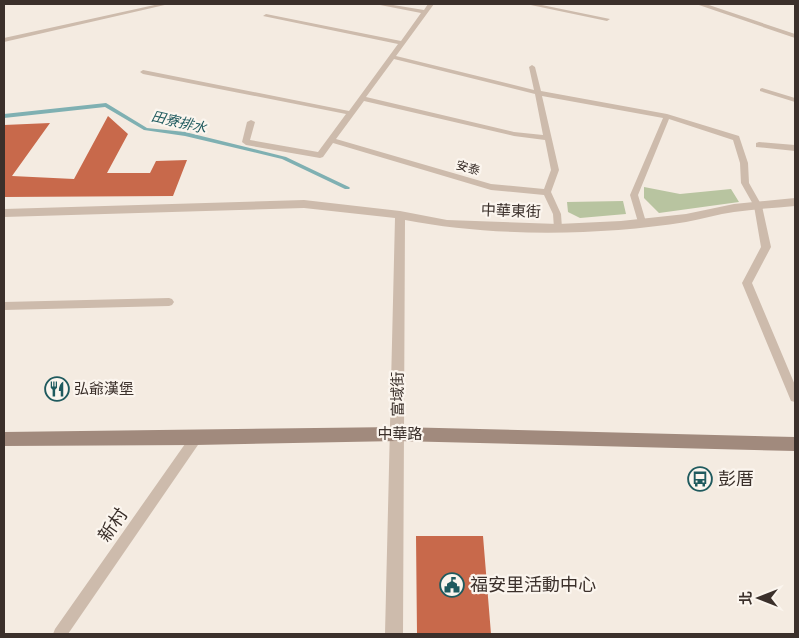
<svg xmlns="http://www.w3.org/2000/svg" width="799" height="638" font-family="'PT Sans Narrow','Noto Sans TC',sans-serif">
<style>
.green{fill:#b8c4a0}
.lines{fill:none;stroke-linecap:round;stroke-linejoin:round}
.stream{fill:#7fb0b2;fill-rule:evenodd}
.building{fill:#c8694b}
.lane{fill:#cdbbac;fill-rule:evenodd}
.street{fill:#cdbbac;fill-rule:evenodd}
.secondary{fill:#a18a7d;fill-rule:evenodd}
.labels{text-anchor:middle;stroke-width:4.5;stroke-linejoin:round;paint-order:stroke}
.far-street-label{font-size:12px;fill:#3b302b;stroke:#fbf5ee}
.far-water-label{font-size:14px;font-style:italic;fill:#1f5a5e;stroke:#fbf5ee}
.street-label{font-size:15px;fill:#3b302b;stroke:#fbf5ee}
.poi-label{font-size:15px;fill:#3b302b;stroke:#fbf5ee;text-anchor:start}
.near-poi-label{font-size:18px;fill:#3b302b;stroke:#fbf5ee;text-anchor:start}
.near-street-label{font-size:18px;fill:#3b302b;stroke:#fbf5ee}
</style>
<rect width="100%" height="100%" fill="#f4ebe1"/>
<path class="green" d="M644 187 680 194 731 189 739 202 659 213 644 198Z
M623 201 626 214 580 218 568 212 567 202Z"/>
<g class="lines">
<path class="stream" d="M106 103 147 128 185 132 286 157 349 187 350 188 349 189H345L282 159 185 136 144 130 105 107 4 118V114Z"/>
</g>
<path class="building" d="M108 116 128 134 107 173H150L156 161 187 160 173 196 4 197V125L50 123 12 176 74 179Z
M416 536H483L491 634H417Z"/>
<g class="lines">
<path class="lane" d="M159 4H169L4 42V38Z
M375 4H387L424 10 428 4H434L396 56 534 90 529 67 532 65 535 67 541 91 667 114 739 136 748 163 749 183 762 206 771 247 752 283 795 385V402L791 401 742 283 761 247 754 206 741 183 740 163 733 140 669 119 638 195 646 222 642 225 638 222 630 195 663 118 542 96 559 170 551 192 561 214 562 228 558 231 554 228 553 214 544 195 491 190 333 143 323 157 320 158 246 145 242 142 247 122 251 120 255 122 250 140 318 152 346 114 143 74 140 72 143 70 349 111 398 44 263 16 266 14 401 41 421 13ZM394 59 535 94 543 135 514 132 366 97ZM364 101 514 136 545 140 551 170 544 189 491 184 336 139Z
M526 4H537L610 19 607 21Z
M762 88 795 98V102L760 91V89Z
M759 142 795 145V151L756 147V143Z
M169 298 172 299 174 302 172 305 169 306 4 310V302Z
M196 432 200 434 202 438 200 442 68 634H53L55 629 192 434Z"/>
<path class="street" d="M696 4H706L795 34V38Z
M795 198V206C775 208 754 209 734 212 718 214 702 219 686 222 598 236 493 237 405 220L403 634H385L395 218 304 208 4 217V209L304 200 400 211 447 220 558 224 621 221 686 214 734 204Z"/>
<path class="secondary" d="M398 427 795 437V451L398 441 196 445 4 446V432Z"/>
</g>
<defs>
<g id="restaurant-ring" transform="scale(1.25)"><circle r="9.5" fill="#fbf5ee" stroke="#1f5a5e" stroke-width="1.5"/><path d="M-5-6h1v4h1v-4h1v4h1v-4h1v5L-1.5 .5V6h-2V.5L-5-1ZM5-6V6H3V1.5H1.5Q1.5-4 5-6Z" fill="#1f5a5e"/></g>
<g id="bus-ring" transform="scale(1.25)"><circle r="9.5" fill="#fbf5ee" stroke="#1f5a5e" stroke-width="1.5"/><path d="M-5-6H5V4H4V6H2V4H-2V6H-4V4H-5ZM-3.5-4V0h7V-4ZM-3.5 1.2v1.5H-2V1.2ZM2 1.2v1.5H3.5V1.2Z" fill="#1f5a5e"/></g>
<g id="civic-ring" transform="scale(1.25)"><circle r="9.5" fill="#fbf5ee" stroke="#1f5a5e" stroke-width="1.5"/><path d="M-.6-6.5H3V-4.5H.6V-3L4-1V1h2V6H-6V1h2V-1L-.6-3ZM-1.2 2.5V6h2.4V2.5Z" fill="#1f5a5e"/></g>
</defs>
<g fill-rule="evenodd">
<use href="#restaurant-ring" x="57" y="389"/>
<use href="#bus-ring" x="700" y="479"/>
<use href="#civic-ring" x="452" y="585"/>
</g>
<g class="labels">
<g class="far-street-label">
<text transform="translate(468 168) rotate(16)" y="4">安泰</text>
</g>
<g class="far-water-label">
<text transform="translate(179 122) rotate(13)" y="5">田寮排水</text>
</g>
<g class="street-label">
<text transform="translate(511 211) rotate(2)" y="5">中華東街</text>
<text transform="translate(398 394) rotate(-90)" y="5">富域街</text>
<text x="400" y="439">中華路</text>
</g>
<g class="poi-label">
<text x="74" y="394">弘爺漢堡</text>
</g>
<g class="near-poi-label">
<text x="718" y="485">彭厝</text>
<text x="470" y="591">福安里活動中心</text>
</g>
<g class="near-street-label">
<text transform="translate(113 525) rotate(-55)" y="6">新村</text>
</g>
</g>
<rect width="799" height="638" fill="none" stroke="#3b302b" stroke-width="10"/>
<g transform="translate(759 598) rotate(270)" stroke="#fbf5ee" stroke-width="4" paint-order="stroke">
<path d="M0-4L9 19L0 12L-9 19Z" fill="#3b302b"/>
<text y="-8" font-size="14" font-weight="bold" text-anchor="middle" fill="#3b302b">北</text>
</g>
</svg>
